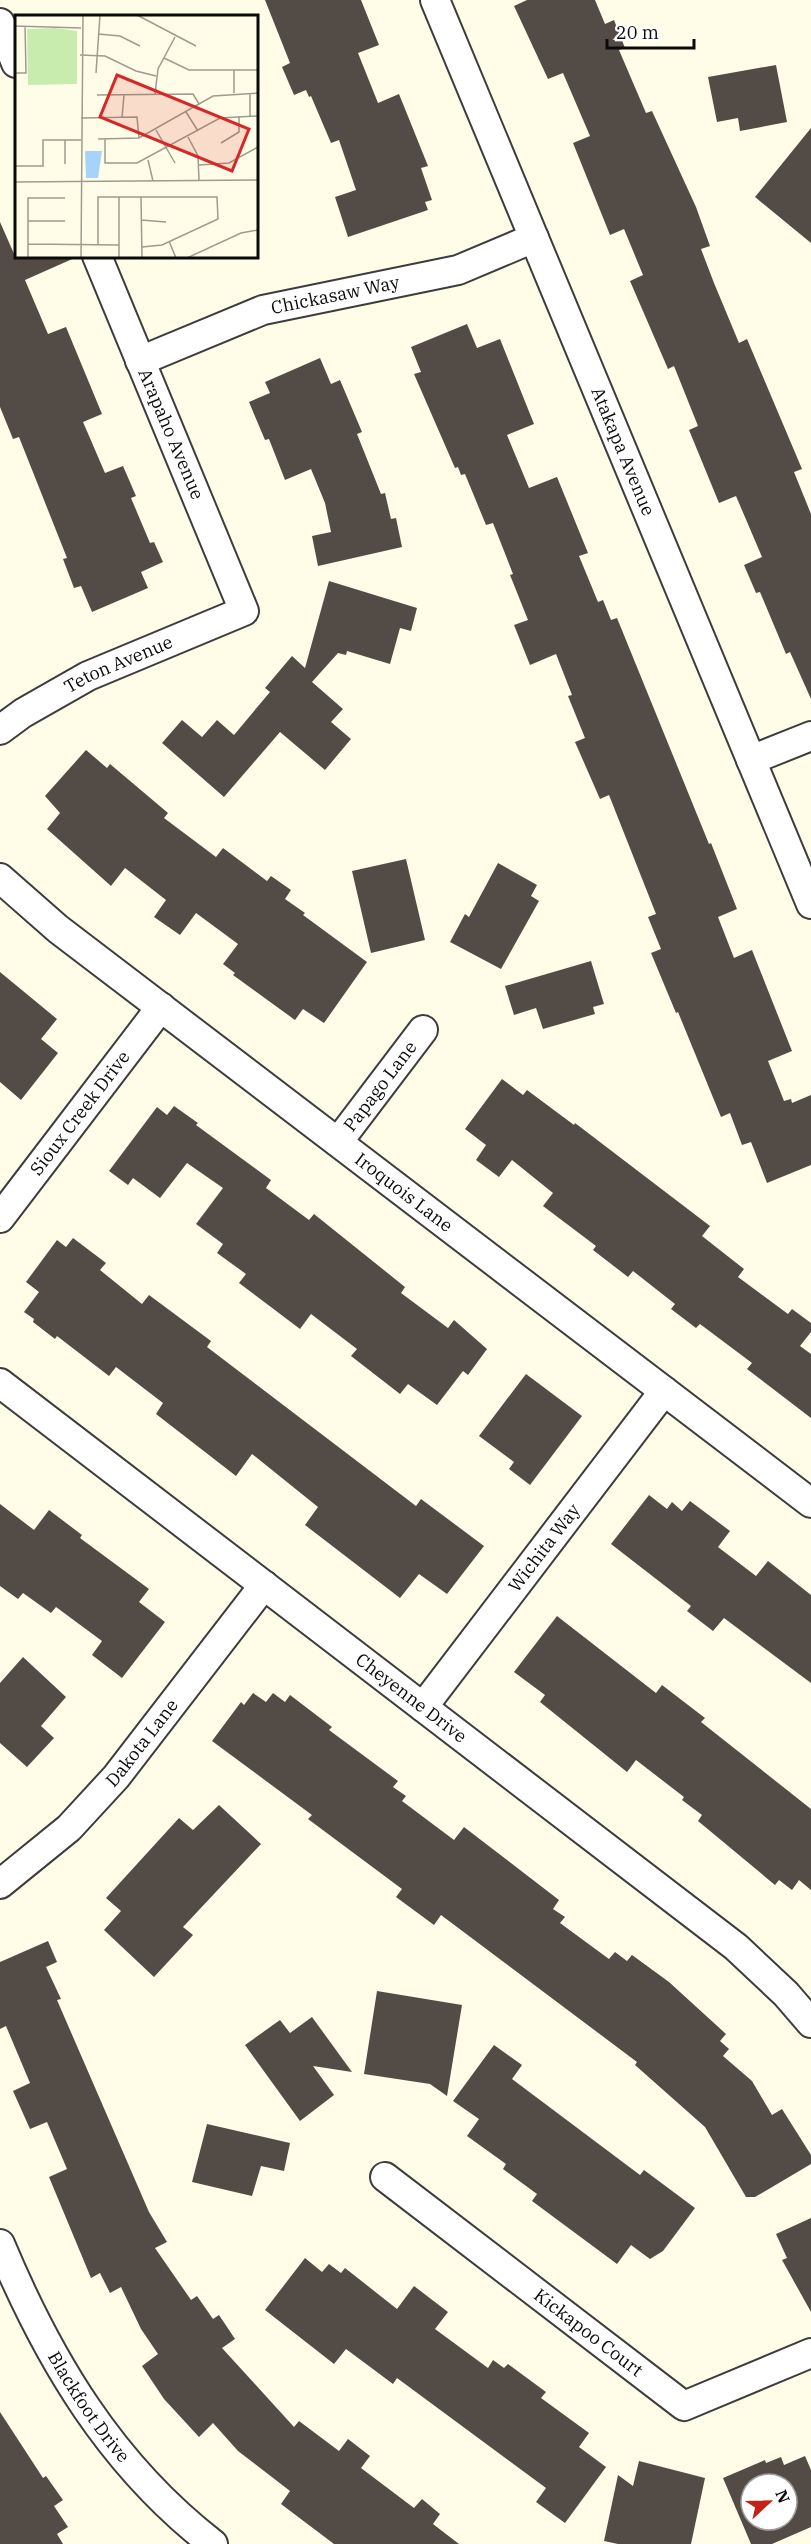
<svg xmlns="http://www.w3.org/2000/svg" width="811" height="2544" font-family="'IBM Plex Serif',serif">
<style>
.building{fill:#534c46;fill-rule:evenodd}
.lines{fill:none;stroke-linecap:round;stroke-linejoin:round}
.street-casing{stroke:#3d3d3d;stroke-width:32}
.street{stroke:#fff;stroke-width:28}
.labels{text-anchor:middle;stroke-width:6;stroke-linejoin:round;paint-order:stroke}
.street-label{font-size:18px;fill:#0a0a0a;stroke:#fff}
.inset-road{fill:none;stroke:#9d9c8f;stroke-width:1.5}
.view{fill:#d62828;fill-opacity:0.15;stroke:#d62828;stroke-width:3}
.inset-edge{fill:none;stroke:#0a0a0a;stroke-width:3}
</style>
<rect width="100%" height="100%" fill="#fffde7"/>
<path class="building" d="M265 0H361L379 45 358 53 378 103 399 94 428 166 421 168 432 200 425 202 428 210 348 237 335 197 356 190 339 140 331 143 311 96 309 97 306 90 294 95 282 67 290 63Z
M527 0H595L605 24 614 20 625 48 619 50 646 113 652 111 696 207 710 246 701 249 714 283 739 343 747 339 802 469 794 472 811 514V699L790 652 786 654 760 592 756 593 744 565 762 557 736 496 719 503 689 430 698 426 674 366 668 369 630 281 643 275 624 229 610 235 573 143 590 136 563 73 548 79 514 6Z
M776 65 787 122 740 131 738 118 717 122 708 77Z
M811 128V243L755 197Z
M0 222 15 256H79L25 280 48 334 66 327 102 414 83 422 105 473 123 466 136 496 131 498 150 543 154 542 163 562 141 572 148 588 92 612 81 586 74 588 63 559 67 558 19 437 13 439 0 407Z
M467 324 477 348 500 339 534 424 507 435 529 488 557 477 588 553 579 556 598 602 603 600 611 620 617 618 709 844 711 843 737 909 718 917 734 958 752 950 792 1051 768 1061 784 1101 791 1099 792 1103 811 1095V1165L767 1183 751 1142 742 1145 730 1113 721 1117 678 1012 676 1013 651 953 661 949 648 917 656 914 609 795 600 799 575 742 585 738 568 696 572 695 556 654 530 665 514 625 528 620 510 575 513 574 493 523 486 525 465 474 461 475 458 467 455 468 414 374 421 372 411 347Z
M320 358 331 384 340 380 362 432 357 434 381 494 385 493 391 519 396 518 402 547 318 566 312 536 331 532 325 503 311 469 285 480 269 439 265 440 249 402 270 393 265 382Z
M329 581 417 608 411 631 400 628 390 664 347 651 346 655 338 653 312 682 343 709 331 722 351 739 325 770 280 732 224 797 162 743 182 720 202 737 217 720 234 735 270 692 265 688 292 656 305 668Z
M86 750 107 768 110 764 168 813 164 818 216 857 223 848 267 881 271 876 291 890 285 899 305 913 303 915 367 962 324 1023 303 1009 295 1020 233 975 235 973 223 964 238 944 196 913 180 935 154 917 166 900 125 868 111 886 47 829 60 813 45 796Z
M406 859 425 940 371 953 352 871Z
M498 863 537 885 531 896 539 901 501 969 450 942 465 914 469 917Z
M591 961 604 1004 593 1007 595 1014 543 1029 536 1008 514 1015 505 986Z
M0 972 57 1019 41 1039 58 1053 21 1100 0 1082Z
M502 1079 523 1095 527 1090 574 1125 575 1123 710 1226 702 1236 744 1269 738 1277 788 1314 792 1309 811 1323V1332L800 1346 811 1354V1418L747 1369 752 1363 700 1324 696 1328 671 1309 675 1304 633 1271 628 1277 593 1250 596 1246 543 1206 553 1193 512 1160 499 1177 476 1160 486 1145 465 1129Z
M174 1106 198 1123 196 1125 271 1180 266 1188 309 1220 314 1214 405 1287 401 1293 448 1328 454 1320 487 1349 468 1375 463 1371 437 1405 408 1384 400 1394 351 1356 357 1349 311 1314 300 1329 239 1283 246 1274 217 1253 223 1244 196 1224 223 1188 187 1163 160 1198 133 1178 128 1185 109 1171 157 1107 167 1115Z
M73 1238 106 1263 100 1270 142 1304 149 1295 211 1341 207 1347 416 1506 421 1499 484 1546 447 1594 419 1574 400 1598 305 1525 318 1507 252 1454 236 1476 156 1414 163 1403 116 1367 109 1376 57 1336 55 1339 33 1322 34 1319 24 1312 39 1292 26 1282 57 1240 66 1247Z
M526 1374 582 1416 530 1485 509 1469 514 1462 479 1436Z
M649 1495 667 1509 672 1502 682 1511 690 1501 730 1531 718 1547 756 1576 768 1561 811 1595V1683L724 1618 713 1631 687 1611 691 1606 611 1544Z
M0 1504 34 1530 49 1510 82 1535 80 1538 149 1589 139 1602 165 1622 122 1678 92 1655 102 1641 56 1607 51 1613 23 1593 18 1599 0 1586Z
M557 1616 656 1693 662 1685 705 1718 701 1722 811 1809V1890L799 1880 792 1890 779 1880 775 1885 698 1821 702 1815 682 1800 684 1797 636 1760 627 1772 540 1702 545 1695 514 1672Z
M23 1657 66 1697 41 1726 54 1738 27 1767 0 1743V1683Z
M253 1693 266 1702 273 1693 285 1702 290 1695 332 1727 329 1730 398 1781 393 1787 406 1796 402 1801 454 1840 464 1827 559 1900 553 1909 565 1917 560 1923 609 1959 615 1952 627 1961 632 1955 669 1982 726 2034 720 2041 729 2049 723 2056 752 2081 772 2115 782 2109 811 2155V2164L755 2197H746L705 2127 635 2065 637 2062 441 1915 434 1925 396 1897 402 1889 308 1819 312 1815 212 1741 241 1702 244 1705Z
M219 1805 261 1844 183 1927 193 1935 154 1977 104 1930 121 1911 106 1898 179 1818 193 1830Z
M48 1941 57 1962 46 1967 61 1999 57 2000 149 2212 167 2242 155 2248 191 2300 197 2296 213 2319 219 2315 235 2339 222 2348 294 2427 299 2421 339 2451 348 2439 370 2456 361 2468 414 2508 422 2499 440 2514 433 2524 459 2544H334L281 2504 290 2491 238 2451 213 2423 199 2437 164 2399 142 2366 158 2354 141 2329 121 2287 110 2293 100 2273 91 2278 49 2177 67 2169 47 2122 30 2129 13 2091 30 2083 6 2026 0 2029V1962Z
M377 1991 462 2005 447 2096 430 2084 364 2074Z
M312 2017 352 2072 313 2066 334 2095 300 2121 245 2045 280 2020 290 2033Z
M494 2045 522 2065 512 2079 640 2175 644 2170 695 2208 663 2251 650 2259 631 2245 617 2264 532 2201 537 2194 503 2169 506 2164 467 2136 479 2119 453 2101Z
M207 2124 290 2143 284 2171 261 2166 252 2196 192 2182Z
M811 2218V2312L782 2260 787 2258 776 2234Z
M305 2258 322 2272 329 2264 341 2273 345 2268 397 2309 414 2286 448 2312 435 2329 488 2368 493 2360 504 2368 508 2364 546 2392 541 2398 589 2433 579 2447 606 2467 565 2523 536 2502 546 2488 397 2378 393 2384 346 2349 334 2364 265 2310Z
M0 2412 43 2478 46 2476 63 2500 54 2506 68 2527 57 2534 63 2544H0Z
M805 2456 811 2470V2527L772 2544H751L723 2478 765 2460 766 2463 781 2457 784 2465ZM751 2484H787V2520H751Z
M639 2461 705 2478 691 2544H618L604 2541 618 2475 633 2486Z"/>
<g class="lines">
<g class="street-casing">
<g id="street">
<path id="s1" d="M435 0 811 904"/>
<path d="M0 23 16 63"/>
<path id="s2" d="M140 361 263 310 458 270 534 238"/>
<path id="s3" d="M0 730 23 713 88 676 244 611 97 256"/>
<path d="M751 760 811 736"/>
<path id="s4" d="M0 878 58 929 811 1503"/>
<path id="s5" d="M338 1142 423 1030"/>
<path id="s6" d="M0 1218 161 1007"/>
<path id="s7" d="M0 1383 736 1947 786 1994 811 2023"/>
<path id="s8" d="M423 1707 664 1391"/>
<path id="s9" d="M0 1884 69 1828 116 1777 264 1585"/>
<path id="s10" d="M385 2177 684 2406 811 2353"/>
<path id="s11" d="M0 2244C49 2361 111 2465 213 2544"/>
</g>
</g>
<use href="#street" class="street"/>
</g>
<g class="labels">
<g class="street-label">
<text dy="6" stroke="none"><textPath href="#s2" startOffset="207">Chickasaw Way</textPath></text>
<text transform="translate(171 434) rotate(67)" y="6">Arapaho Avenue</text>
<text dy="6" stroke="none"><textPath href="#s1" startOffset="489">Atakapa Avenue</textPath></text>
<text dy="6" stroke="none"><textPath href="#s3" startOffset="136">Teton Avenue</textPath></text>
<text dy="6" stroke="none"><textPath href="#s5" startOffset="70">Papago Lane</textPath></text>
<text dy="6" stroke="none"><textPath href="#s6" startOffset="132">Sioux Creek Drive</textPath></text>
<text dy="6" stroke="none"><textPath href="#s4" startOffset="512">Iroquois Lane</textPath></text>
<text dy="6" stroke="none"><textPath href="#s8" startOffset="200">Wichita Way</textPath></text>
<text dy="6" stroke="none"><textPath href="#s7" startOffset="518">Cheyenne Drive</textPath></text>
<text dy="6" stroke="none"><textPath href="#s9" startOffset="201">Dakota Lane</textPath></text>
<text dy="6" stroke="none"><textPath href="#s10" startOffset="256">Kickapoo Court</textPath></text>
<text dy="6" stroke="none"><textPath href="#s11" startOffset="186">Blackfoot Drive</textPath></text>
</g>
</g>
<g transform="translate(15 15)">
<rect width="243" height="243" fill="#fffde7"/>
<path d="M40 13 62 16V69L13 70 12 14Z" fill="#c8ecae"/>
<path d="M70 136H87L83 163H71Z" fill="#a7d3fb"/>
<path class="inset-road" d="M122 0 181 31M0 11 66 13M83 19 105 21 125 31M65 40 90 41 121 56 141 61M149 43 174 55H243M219 55V78M0 58H11L10 11M81 58 85 0M235 78V101M140 79 143 54 160 22M82 80 178 79 184 89M171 97 183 116M66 103 122 102 124 123M107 103 109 80M141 115 160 148M173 122 183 141 184 165M83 124 124 123 198 81 243 78M90 124V148H122L205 103 243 101M50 125V149M206 128 224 117V101M133 145 138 166M184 150 214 148 243 132M0 151H28V125H66M0 167 243 165M126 182 127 243M126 205 151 207M13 206H50M154 226 161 243M13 229 104 230M83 230V182H202L203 204 147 230 127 232M13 243V183H50M66 243 68 0M104 243V182M172 243 226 218 243 215"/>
<path class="view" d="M102 60 234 114 217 156 85 102Z"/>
<rect width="243" height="243" class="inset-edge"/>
</g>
<g transform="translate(769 2502) rotate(68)"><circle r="28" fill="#ffffff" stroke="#9d9d9d" stroke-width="1.5"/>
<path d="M0-4.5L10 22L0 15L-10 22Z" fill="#c42118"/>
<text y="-9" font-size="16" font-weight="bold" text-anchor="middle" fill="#0a0a0a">N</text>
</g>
<path d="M607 39v9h87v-9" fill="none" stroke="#0a0a0a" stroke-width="3"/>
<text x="616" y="39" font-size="18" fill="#0a0a0a" stroke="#ffffff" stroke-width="4.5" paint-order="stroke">20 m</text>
</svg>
